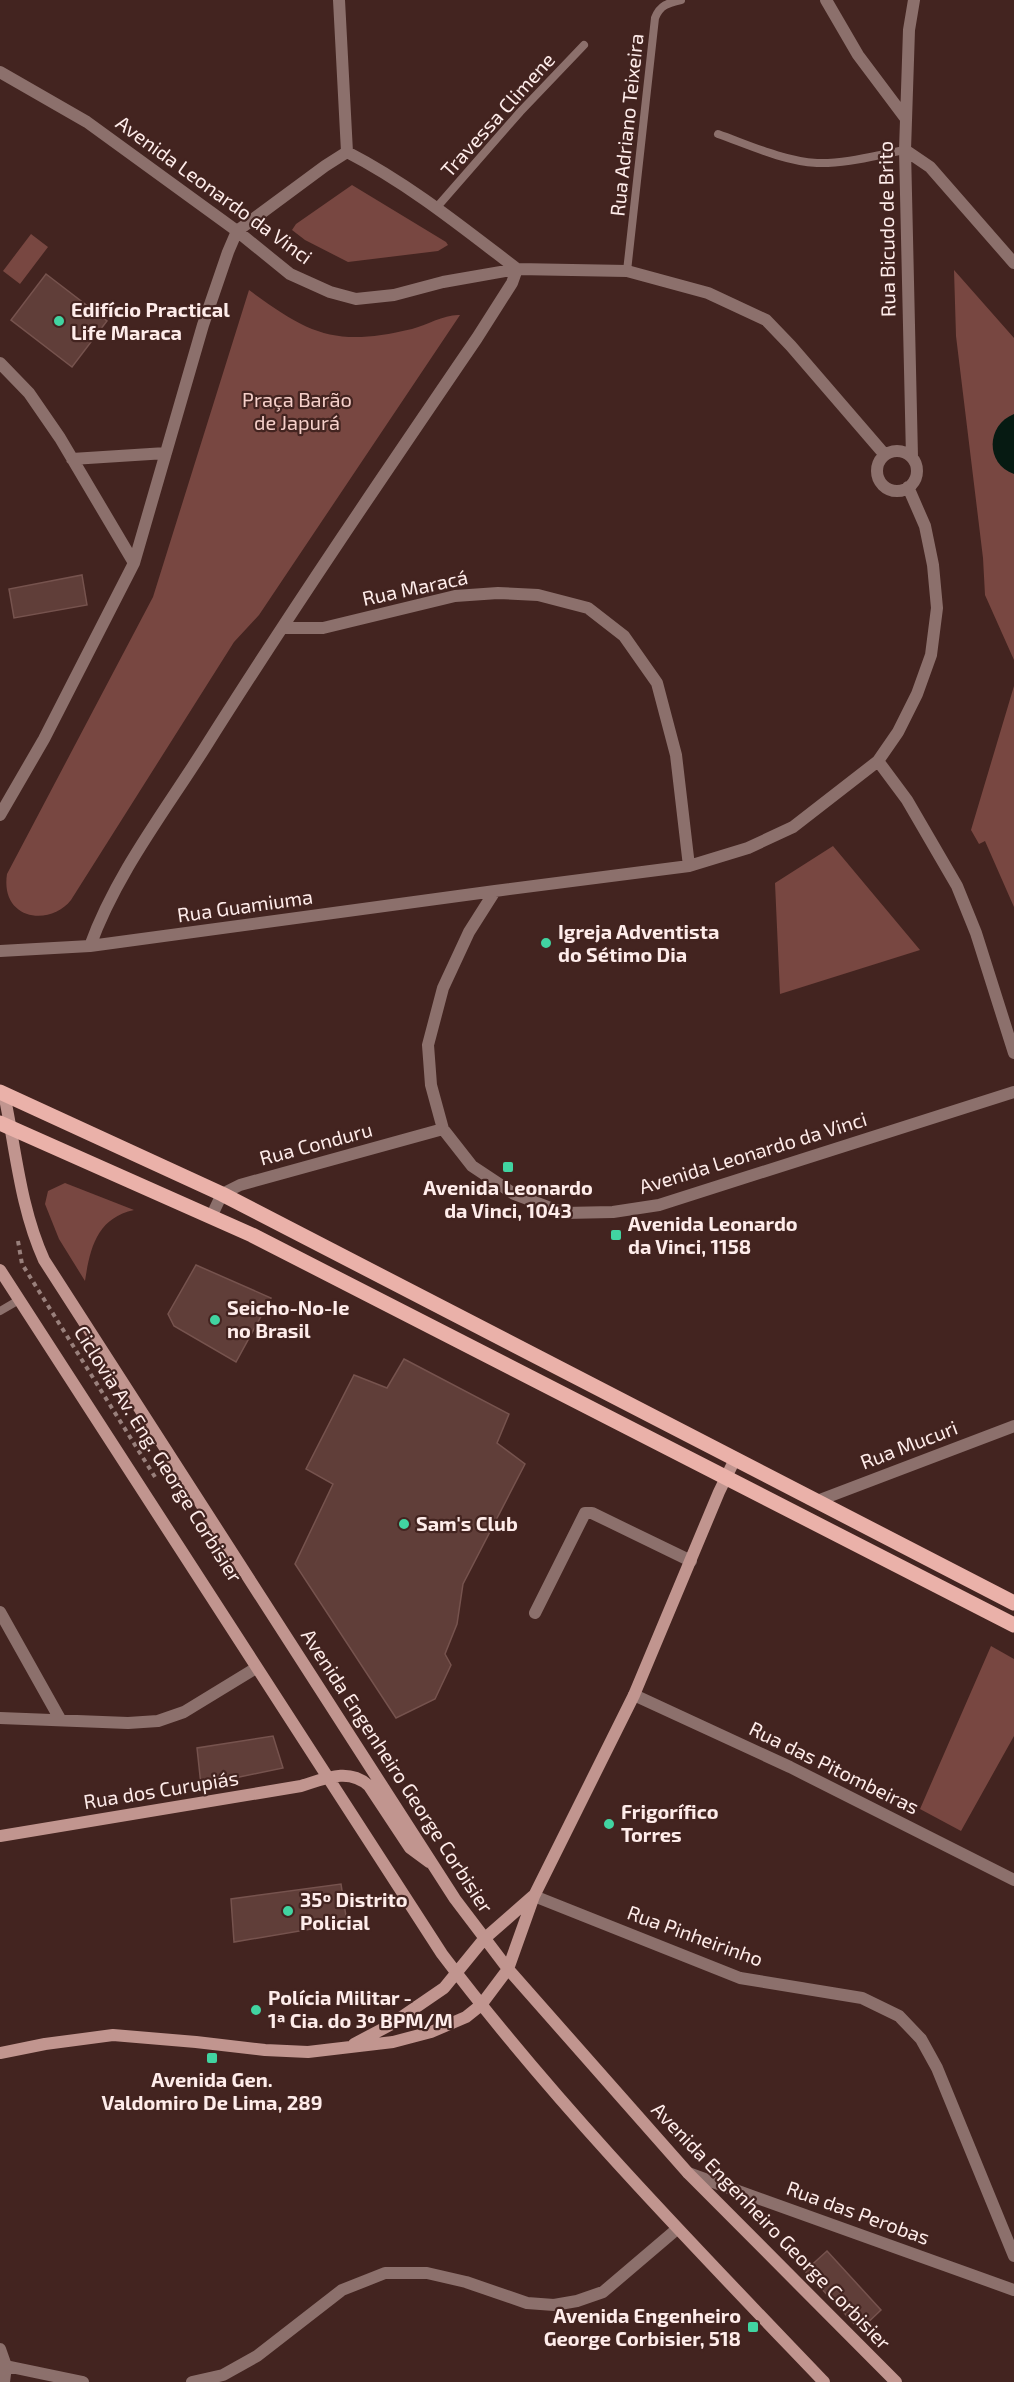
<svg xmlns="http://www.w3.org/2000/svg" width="1014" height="2382" font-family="'Exo 2',sans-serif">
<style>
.green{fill:#784741}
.water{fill:#061a12}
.building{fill:#603e39;stroke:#76534e;stroke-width:1.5}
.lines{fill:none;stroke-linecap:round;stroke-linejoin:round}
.path{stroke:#99807c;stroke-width:4;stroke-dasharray:4.5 4.5;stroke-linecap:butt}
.lane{stroke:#8c706c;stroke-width:8}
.street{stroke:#8c706c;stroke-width:12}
.secondary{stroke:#c1958f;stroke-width:12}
.primary{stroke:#eab1a9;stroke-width:15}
.poi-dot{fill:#41d4a1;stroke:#432420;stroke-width:2}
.labels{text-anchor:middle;stroke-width:4.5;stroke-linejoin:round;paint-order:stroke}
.street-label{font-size:20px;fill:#feecea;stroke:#432420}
.poi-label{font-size:20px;font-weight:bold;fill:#feecea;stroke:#432420;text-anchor:start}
.park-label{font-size:20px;fill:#f6d0ca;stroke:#432420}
</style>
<rect width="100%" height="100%" fill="#432420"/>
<path class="green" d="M352 185 446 242 448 245 438 251 348 262 305 240 292 230 296 224Z
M31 234 48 247 20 284 3 271Z
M954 270 1014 338V660L985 595 983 558 956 336Z
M249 290C310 335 336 347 412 329 427 325 445 314 460 315L259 615 234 642 71 900C50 927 0 920 7 874L153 597Z
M1014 686V907L985 841 979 844 971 830Z
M833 846 920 950 780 994 775 883Z
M65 1183 134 1210C97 1218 90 1248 85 1281L59 1239 45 1204 48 1191Z
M991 1646 1014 1659V1736L961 1831 920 1809Z"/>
<path class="water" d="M1014 414V474C985 464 986 425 1014 414Z"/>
<path class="building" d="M46 274 107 321 72 367 11 320Z
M82 575 87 605 14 618 9 589Z
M196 1265 271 1298 236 1362 174 1326 168 1314Z
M404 1359 509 1414 497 1443 525 1464 463 1584 457 1624 445 1654 451 1665 435 1699 396 1718 295 1564 333 1484 306 1469 354 1375 387 1388Z
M273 1736 283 1768 201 1785 197 1748Z
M341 1884 347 1923 234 1942 231 1899Z
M827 2251 881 2310 860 2330 805 2271Z"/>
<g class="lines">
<path class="path" d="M18 1241 22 1264 155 1477"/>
<path class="lane" d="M718 134C749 145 783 161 817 163 846 164 877 155 905 150
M437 207 520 112 584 45
M627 271 655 18C660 5 668 3 681 0
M0 1311 19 1300"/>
<path class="street" d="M339 0 347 152
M826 0 858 55 906 119
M0 72 87 122 237 231 290 274 330 292 356 299 394 295 443 282 517 269 627 271 708 293 766 320 791 346 885 455
M905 150 930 167 1014 263
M0 363 29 393 60 438 134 563
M877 471a20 20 0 1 1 40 0a20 20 0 1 1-40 0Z
M912 457 905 150 909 30 914 0
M72 459 166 453
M908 487 925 526 933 565 937 608 931 655 917 694 898 732 878 761 793 827 748 848 689 866 495 891 469 932 443 988 428 1045 431 1085 443 1129 472 1166 514 1194 564 1213 613 1212 659 1205 1014 1092
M284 628H323L455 596 498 593 538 595 588 608 624 636 657 683 676 755 689 866
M878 761 907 800 957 886 976 933 1014 1053
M0 815 44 739 134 563 203 325 228 252 237 231 325 166 347 152C409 184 462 227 517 269
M90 946C116 874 165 811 206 746 293 608 385 473 477 338L512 283 517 269
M0 951 90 946 495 891
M212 1215 222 1194 240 1185 443 1129
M817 1501 1014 1426
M0 1612 60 1719
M535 1613 585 1513H592L691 1561
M634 1695 790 1767 1014 1880
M0 1718 128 1723 158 1721 184 1712 256 1668
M534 1896 740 1978 862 1998 899 2016 921 2039 937 2068 1014 2256
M688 2173 1014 2290
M0 2349 6 2366 4 2382
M6 2366 83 2382
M192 2382 223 2375 257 2356 342 2290 385 2273H427L466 2282 527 2303 554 2305 577 2301 603 2292 677 2229"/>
<path class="secondary" d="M4 1094C16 1150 20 1207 44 1260L455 1899 508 1969 688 2173 896 2382
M0 1270 442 1954C557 2106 692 2244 824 2382
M0 1836 301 1786C324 1779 349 1767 369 1786L410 1848 429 1862
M354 2044 390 2025 444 1988 484 1939 533 1896
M0 2053 45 2044 113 2035 196 2042 265 2050 308 2052 393 2042 431 2032 466 2017 481 2005 508 1969 534 1896 634 1695 719 1492 735 1459"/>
<path class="primary" d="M0 1092 222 1194 1014 1603
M0 1123 252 1235 1014 1625"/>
</g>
<g class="poi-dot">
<circle cx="59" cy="321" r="6"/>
<circle cx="546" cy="943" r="6"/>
<rect x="502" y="1161" width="12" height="12" rx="3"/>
<rect x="610" y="1229" width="12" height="12" rx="3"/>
<circle cx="215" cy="1320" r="6"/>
<circle cx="404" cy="1524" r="6"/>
<circle cx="609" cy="1824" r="6"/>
<circle cx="288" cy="1911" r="6"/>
<circle cx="256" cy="2010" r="6"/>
<rect x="206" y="2052" width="12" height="12" rx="3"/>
<rect x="747" y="2321" width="12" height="12" rx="3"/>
</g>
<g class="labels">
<g class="street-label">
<text transform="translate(498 115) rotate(-48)" y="7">Travessa Climene</text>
<text transform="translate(627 125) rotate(-84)" y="7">Rua Adriano Teixeira</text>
<text transform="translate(214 190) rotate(36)" y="7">Avenida Leonardo da Vinci</text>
<text transform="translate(887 229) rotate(-91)" y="7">Rua Bicudo de Brito</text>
<text transform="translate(415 588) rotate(-12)" y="7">Rua Maracá</text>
<text transform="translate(245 906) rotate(-8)" y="7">Rua Guamiuma</text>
<text transform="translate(316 1144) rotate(-15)" y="7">Rua Conduru</text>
<text transform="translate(753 1153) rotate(-17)" y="7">Avenida Leonardo da Vinci</text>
<text transform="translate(909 1445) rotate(-21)" y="7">Rua Mucuri</text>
<text transform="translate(158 1454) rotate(58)" y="7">Ciclovia Av. Eng. George Corbisier</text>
<text transform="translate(834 1768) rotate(26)" y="7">Rua das Pitombeiras</text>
<text transform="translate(397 1771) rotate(57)" y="7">Avenida Engenheiro George Corbisier</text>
<text transform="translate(161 1790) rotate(-9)" y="7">Rua dos Curupiás</text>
<text transform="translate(695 1936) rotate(20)" y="7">Rua Pinheirinho</text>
<text transform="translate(858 2213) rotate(20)" y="7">Rua das Perobas</text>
<text transform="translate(771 2226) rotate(46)" y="7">Avenida Engenheiro George Corbisier</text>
</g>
<g class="poi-label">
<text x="71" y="317">Edifício Practical<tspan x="71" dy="23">Life Maraca</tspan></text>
<text x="558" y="939">Igreja Adventista<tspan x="558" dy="23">do Sétimo Dia</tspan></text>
<text x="508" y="1195" text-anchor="middle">Avenida Leonardo<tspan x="508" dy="23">da Vinci, 1043</tspan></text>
<text x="628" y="1231">Avenida Leonardo<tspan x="628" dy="23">da Vinci, 1158</tspan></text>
<text x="227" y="1315">Seicho-No-Ie<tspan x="227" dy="23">no Brasil</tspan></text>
<text x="416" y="1531">Sam's Club</text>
<text x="621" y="1819">Frigorífico<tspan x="621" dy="23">Torres</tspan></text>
<text x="300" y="1907">35º Distrito<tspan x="300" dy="23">Policial</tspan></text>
<text x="268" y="2005">Polícia Militar -<tspan x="268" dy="23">1ª Cia. do 3º BPM/M</tspan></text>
<text x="212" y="2087" text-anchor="middle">Avenida Gen.<tspan x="212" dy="23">Valdomiro De Lima, 289</tspan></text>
<text x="741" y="2323" text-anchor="end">Avenida Engenheiro<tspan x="741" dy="23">George Corbisier, 518</tspan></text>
</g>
<g class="park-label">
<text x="297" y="407">Praça Barão<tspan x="297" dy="23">de Japurá</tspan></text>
</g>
</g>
</svg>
